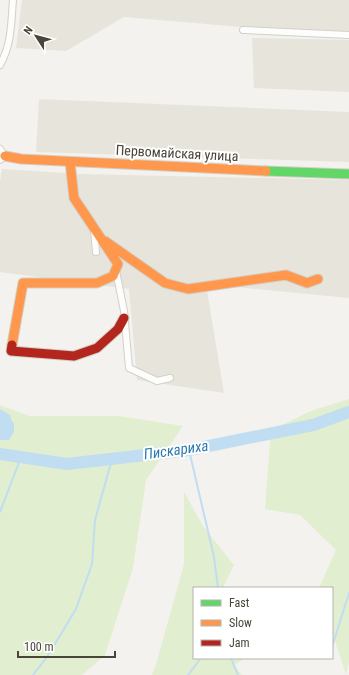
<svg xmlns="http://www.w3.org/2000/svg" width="349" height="675" font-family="'Roboto Condensed',sans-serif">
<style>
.residential{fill:#e7e4dc}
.green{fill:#e1eecf}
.water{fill:#c0ddf1}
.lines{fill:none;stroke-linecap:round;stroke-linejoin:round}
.stream{stroke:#c0ddf1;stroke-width:2}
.river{stroke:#c0ddf1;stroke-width:12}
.street-casing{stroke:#d2d0cb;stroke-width:8}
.fast-casing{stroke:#d3cfc5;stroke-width:11}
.slow-casing{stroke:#d3cfc5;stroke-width:11}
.jam-casing{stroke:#d3cfc5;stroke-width:11}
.street{stroke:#fdfdfc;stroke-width:6}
.fast{stroke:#63d668;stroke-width:9}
.slow{stroke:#ff974d;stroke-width:9}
.jam{stroke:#b3261e;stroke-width:9}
.labels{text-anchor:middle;stroke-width:4;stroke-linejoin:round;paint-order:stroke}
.street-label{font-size:14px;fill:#4b4439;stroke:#fff}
.water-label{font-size:15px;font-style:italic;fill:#2e7ab2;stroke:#fff}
</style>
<rect width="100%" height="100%" fill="#f4f2ee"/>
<path class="residential" d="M22 0H349V31L265 29 124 17 66 51 16 48Z
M252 38 349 40V92L254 88Z
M39 99 349 112V162L36 152Z
M2 169 81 174 349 180V298L206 284 224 393 137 380 129 289 0 272V181Z"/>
<path class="green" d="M349 399V662L346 675 332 632V588H319L336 550 300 515 265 509 271 430 311 411Z
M0 405 29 416H119L183 426 146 480 133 568 105 655 82 675H0Z
M184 492 203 526 234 565 223 588H194V658H246L234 665 242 675H152L157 661 184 564Z"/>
<path class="water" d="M0 409 10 415 11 420 14 424V432L9 440H0Z"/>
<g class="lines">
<path class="stream" d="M189 450 214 557 218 588
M0 512 21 457
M332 647 349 593
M231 658 238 675
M33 675 47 657 76 609 92 564 95 520 112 459
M188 675 201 658"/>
<path class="river" d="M0 454 67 464 189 450 313 425 349 412"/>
<g class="street-casing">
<path id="street" d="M243 30 349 35
M0 65C12 44 11 23 13 0
M0 149 5 156 0 160
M94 229 96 252
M116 271 124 311 129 368 157 381 170 378"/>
</g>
<g class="fast-casing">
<path id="fast" d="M266 171 349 174"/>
</g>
<g class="slow-casing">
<path id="slow" d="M5 156 21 159 266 171
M105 241 165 283 188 289 286 275 307 283 318 279
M12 345 23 283H97L113 276 118 264 74 198 70 162"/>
</g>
<g class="jam-casing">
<path id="jam" d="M12 345 11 351 74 356 97 348 118 329 124 318"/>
</g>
<use href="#street" class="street"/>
<use href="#fast" class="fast"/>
<use href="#slow" class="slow"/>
<use href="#jam" class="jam"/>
</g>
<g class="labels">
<g class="street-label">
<text transform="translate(177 153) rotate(3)" y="5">Первомайская улица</text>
</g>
<g class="water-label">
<text transform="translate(176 450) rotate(-8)" y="5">Пискариха</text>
</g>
</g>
<rect x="193" y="587" width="140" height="72" fill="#ffffff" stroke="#b7b4b0"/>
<rect x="201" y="600" width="20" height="6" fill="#63d668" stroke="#b7b4b0"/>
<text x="229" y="607" font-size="12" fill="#4b4439">Fast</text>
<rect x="201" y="620" width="20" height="6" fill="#ff974d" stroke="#b7b4b0"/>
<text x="229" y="627" font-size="12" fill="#4b4439">Slow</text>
<rect x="201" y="640" width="20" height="6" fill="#b3261e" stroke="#b7b4b0"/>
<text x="229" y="647" font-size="12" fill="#4b4439">Jam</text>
<g transform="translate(36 36) rotate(306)" stroke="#ffffff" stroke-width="3" paint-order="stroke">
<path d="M0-3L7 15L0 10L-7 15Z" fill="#4b4439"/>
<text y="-6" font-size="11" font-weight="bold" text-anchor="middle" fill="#4b4439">N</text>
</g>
<path d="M18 651v6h97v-6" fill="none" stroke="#4b4439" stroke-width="2"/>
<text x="24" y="651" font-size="12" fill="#4b4439" stroke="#ffffff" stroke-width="3" paint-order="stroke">100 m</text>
</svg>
